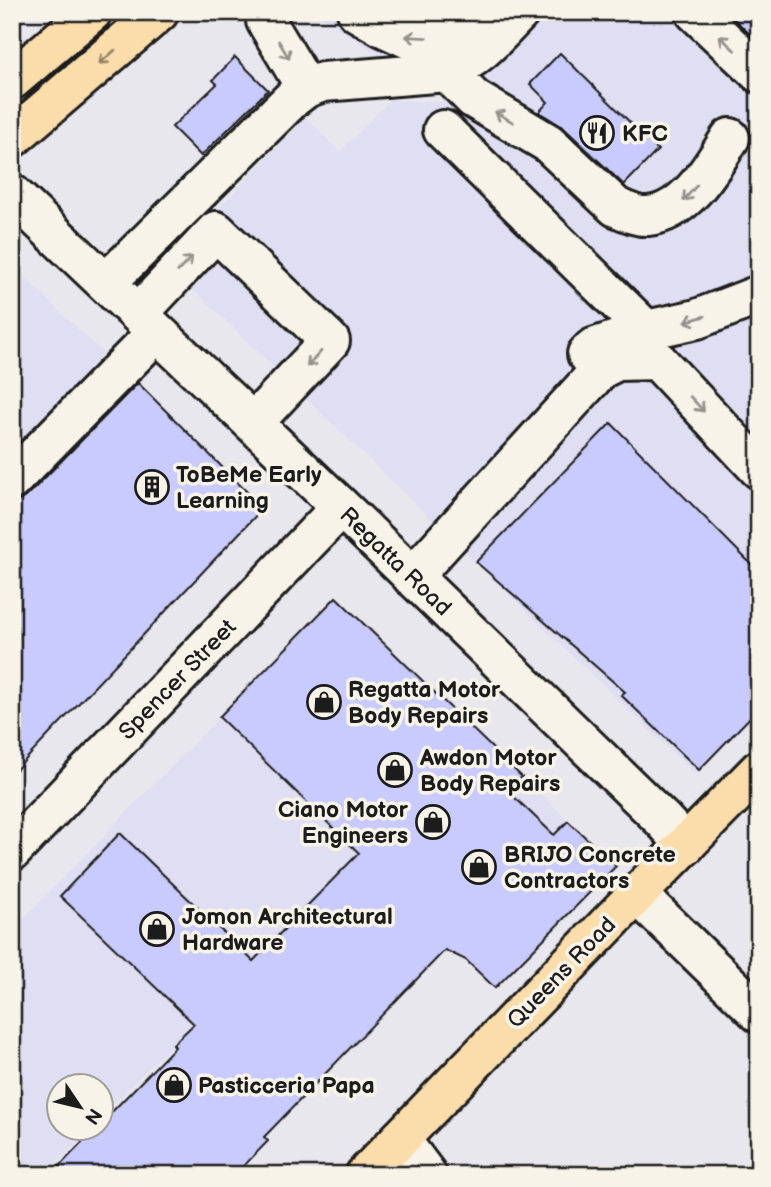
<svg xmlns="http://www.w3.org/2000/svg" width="771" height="1187" font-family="'Balsamiq Sans',sans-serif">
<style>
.built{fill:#dfdef2}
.building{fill:#c9cafd;stroke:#1c1c1c;stroke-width:2}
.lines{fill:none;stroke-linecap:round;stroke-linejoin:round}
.minor-casing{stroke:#1c1c1c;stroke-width:44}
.major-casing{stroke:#1c1c1c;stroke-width:44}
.highway-casing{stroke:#1c1c1c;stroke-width:44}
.minor{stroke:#f7f3e8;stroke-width:38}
.major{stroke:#fbddab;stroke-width:38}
.highway{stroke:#fbddab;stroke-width:38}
.oneway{stroke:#94928c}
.oneway2{stroke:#97866b}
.labels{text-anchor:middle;stroke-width:7;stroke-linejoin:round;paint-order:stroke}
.poi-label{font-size:23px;font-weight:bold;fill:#1c1c1c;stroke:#f7f3e8;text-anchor:start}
.street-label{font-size:23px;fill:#1c1c1c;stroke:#f7f3e8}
</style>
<rect width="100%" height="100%" fill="#e9e7ee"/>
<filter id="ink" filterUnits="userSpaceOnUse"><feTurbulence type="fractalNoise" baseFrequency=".0143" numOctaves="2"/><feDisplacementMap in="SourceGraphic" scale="14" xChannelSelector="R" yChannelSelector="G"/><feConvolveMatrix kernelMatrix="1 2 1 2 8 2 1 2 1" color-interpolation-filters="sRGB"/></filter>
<g filter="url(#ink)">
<path class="built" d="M314 12H759V708L695 774 166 263 306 117 340 152 390 100 450 102Z
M12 265 103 353 12 454Z
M336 597 616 866 495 988 358 853 102 1116V1086H60V1128H91L44 1175H12V930Z"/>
<path class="building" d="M727 12H759V43Z
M560 53 658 150 624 185 563 127 539 112 548 102 530 84Z
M235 57 268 90 201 156 172 127 217 84 213 80Z
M138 383 263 508 12 774V501H19L28 495Z
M611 423 759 572V708L699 770 621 695 625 692 476 562Z
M336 597 522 777 508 791 554 835 568 821 616 866 495 988 466 960 445 950 264 1137 268 1141 235 1175H51L96 1128H102V1122L175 1047 173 1044 194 1024 60 896 120 833 253 961 359 853 219 717Z"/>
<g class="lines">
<g class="minor-casing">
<path id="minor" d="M268 12 266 21 306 88
M357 12 383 27 409 39 436 37 469 17 473 12
M695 12 759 73
M447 72 474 99 548 143 616 207C626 211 637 217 648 216 686 213 712 167 730 138
M443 130 646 330 642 352
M12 194 341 507 663 820 686 845
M106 283 293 98 306 88 323 82 447 72C478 59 497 36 520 12
M138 314 216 231 330 341 253 423
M587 354 593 348 646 330 697 319 759 295
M12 480 157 332
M412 577 601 369 617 361 657 360 759 469
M12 851 341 507
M637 894 759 1013
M400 1139 427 1175"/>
</g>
<g class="major-casing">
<path id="major" d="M365 1175 637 894 759 770"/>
</g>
<g class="highway-casing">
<path id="highway" d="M12 80 92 12
M12 138 159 12"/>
</g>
<use href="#minor" class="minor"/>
<use href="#major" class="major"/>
<use href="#highway" class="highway"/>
</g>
<defs><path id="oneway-shaft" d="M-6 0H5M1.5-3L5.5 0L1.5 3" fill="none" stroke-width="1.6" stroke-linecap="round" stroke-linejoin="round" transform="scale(1.75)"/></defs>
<g class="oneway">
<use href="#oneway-shaft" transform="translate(416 37) rotate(-177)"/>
<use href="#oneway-shaft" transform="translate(727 43) rotate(-136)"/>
<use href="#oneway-shaft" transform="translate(284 50) rotate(59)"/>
<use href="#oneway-shaft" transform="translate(504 117) rotate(-149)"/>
<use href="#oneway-shaft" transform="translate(690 193) rotate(131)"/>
<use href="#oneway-shaft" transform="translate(185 264) rotate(-46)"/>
<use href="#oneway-shaft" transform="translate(695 319) rotate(164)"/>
<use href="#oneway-shaft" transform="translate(314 359) rotate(133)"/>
<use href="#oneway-shaft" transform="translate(697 404) rotate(47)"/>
</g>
<use class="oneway2" href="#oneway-shaft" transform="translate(107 57) rotate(139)"/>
</g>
<defs>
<g id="restaurant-ring" transform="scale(1.75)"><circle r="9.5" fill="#f7f3e8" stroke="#1c1c1c" stroke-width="1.5"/><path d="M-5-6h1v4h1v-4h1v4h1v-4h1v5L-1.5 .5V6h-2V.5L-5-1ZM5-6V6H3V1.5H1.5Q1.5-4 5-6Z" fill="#1c1c1c"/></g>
<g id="building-ring" transform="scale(1.75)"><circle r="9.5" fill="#f7f3e8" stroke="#1c1c1c" stroke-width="1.5"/><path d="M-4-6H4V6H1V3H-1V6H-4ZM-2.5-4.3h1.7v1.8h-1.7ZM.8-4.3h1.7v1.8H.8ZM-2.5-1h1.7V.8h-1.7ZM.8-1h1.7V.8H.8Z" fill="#1c1c1c"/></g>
<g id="shop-ring" transform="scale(1.75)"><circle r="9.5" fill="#f7f3e8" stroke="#1c1c1c" stroke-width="1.5"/><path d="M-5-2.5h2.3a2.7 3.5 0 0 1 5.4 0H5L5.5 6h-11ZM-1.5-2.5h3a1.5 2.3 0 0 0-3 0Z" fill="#1c1c1c"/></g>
</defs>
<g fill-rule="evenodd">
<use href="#restaurant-ring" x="597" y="133"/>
<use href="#building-ring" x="152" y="487"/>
<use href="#shop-ring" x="324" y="702"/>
<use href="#shop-ring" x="395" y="770"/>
<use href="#shop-ring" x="433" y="822"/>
<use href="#shop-ring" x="479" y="867"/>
<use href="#shop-ring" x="157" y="929"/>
<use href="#shop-ring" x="174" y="1085"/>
</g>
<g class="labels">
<g class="poi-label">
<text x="622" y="141">KFC</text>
<text x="176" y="482">ToBeMe Early<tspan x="176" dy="26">Learning</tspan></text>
<text x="348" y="697">Regatta Motor<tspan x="348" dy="26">Body Repairs</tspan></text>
<text x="420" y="765">Awdon Motor<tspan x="420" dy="26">Body Repairs</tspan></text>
<text x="408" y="817" text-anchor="end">Ciano Motor<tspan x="408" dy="26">Engineers</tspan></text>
<text x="504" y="862">BRIJO Concrete<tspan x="504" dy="26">Contractors</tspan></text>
<text x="182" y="924">Jomon Architectural<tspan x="182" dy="26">Hardware</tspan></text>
<text x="198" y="1093">Pasticceria Papa</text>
</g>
<g class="street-label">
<text transform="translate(396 561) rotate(44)" y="8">Regatta Road</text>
<text transform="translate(177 679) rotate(-46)" y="8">Spencer Street</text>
<text transform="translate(561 972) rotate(-46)" y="8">Queens Road</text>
</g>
</g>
<rect width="771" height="1187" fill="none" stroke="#f7f3e8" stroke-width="42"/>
<rect x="21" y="21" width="729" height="1145" fill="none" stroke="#1c1c1c" stroke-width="2.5" filter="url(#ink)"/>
<g transform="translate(80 1107) rotate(125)"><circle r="33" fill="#f7f3e8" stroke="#9f9d96" stroke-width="2"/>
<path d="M0-5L12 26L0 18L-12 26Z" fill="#1c1c1c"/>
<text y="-10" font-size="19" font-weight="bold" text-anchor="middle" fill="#1c1c1c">N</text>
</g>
</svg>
